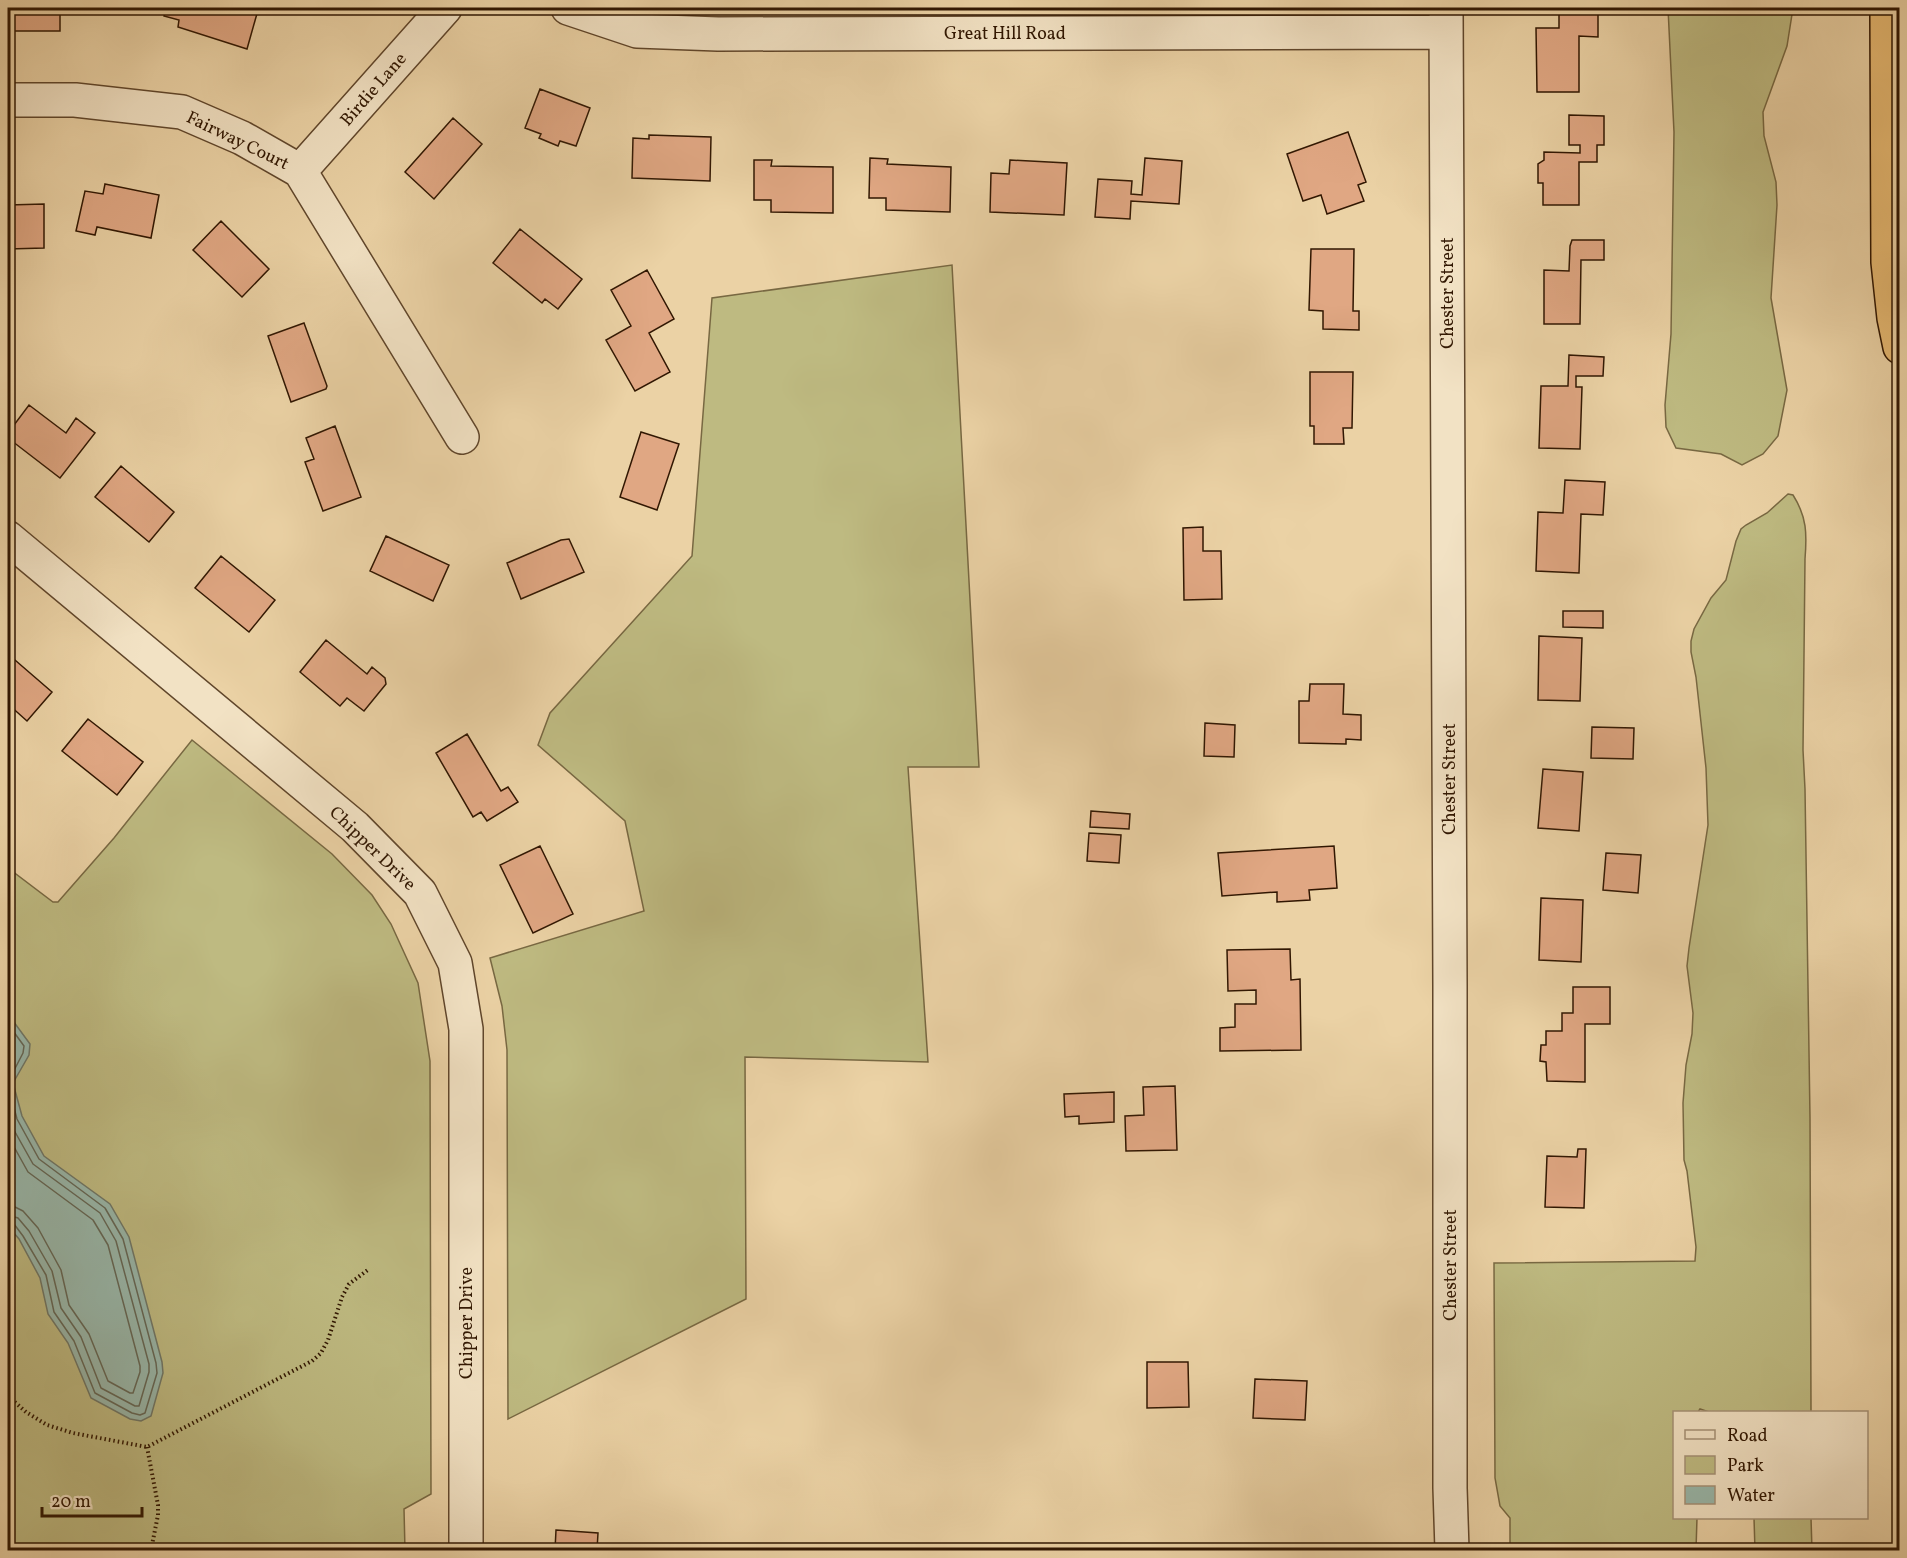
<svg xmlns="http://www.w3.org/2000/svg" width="1907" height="1558" font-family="Vollkorn,serif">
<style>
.green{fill:#beba81;stroke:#786842;stroke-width:1.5}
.water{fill:#98b7aa;stroke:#6f7767;stroke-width:1.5}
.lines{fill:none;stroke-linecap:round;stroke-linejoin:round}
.shore{stroke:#646756;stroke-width:1.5}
.building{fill:#e0a783;stroke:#311702;stroke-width:1.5}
.minor-casing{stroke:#60462b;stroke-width:36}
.highway-casing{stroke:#311702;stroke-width:36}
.path{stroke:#311702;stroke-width:4;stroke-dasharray:1.5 3;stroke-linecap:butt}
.minor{stroke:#f2e2c4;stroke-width:33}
.highway{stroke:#e6b972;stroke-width:33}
.labels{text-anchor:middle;stroke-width:4.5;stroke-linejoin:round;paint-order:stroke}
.street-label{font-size:18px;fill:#311702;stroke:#f2e2c4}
</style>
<rect width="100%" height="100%" fill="#ebd2a5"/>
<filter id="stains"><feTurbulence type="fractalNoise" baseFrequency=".00333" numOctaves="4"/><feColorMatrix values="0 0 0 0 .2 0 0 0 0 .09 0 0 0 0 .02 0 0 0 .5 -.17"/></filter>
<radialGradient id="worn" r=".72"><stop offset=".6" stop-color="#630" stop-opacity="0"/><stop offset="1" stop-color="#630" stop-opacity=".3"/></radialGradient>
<path class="green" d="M1668 8H1793L1787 46 1763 112 1764 136 1776 182 1777 205 1771 298 1787 390 1778 436 1763 454 1742 465 1721 454 1676 448 1666 427 1665 405 1671 334 1674 132Z
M952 265 979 767H908L928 1062 745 1057 746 1299 508 1419 507 1050 502 1006 490 958 644 911 625 821 538 745 550 713 692 556 712 298Z
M1788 494 1793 495C1807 517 1807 534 1805 559L1803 750 1805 789 1810 1118 1811 1412H1709L1700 1409 1698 1412H1674V1518H1697L1696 1550H1510V1518L1500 1506 1495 1478 1494 1263 1695 1261 1696 1247 1687 1171 1684 1160 1683 1103 1686 1065 1692 1034 1693 1013 1687 966 1689 948 1708 825 1706 768 1696 677 1691 652V641L1694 629 1711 598 1726 580 1736 541 1741 529 1746 525 1767 513Z
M192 740 332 854 372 895 391 924 418 983 430 1061 431 1494 404 1509 405 1550H8V868L53 902H58L114 838Z
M1754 1518H1811L1812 1550H1755Z"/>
<path class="water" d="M8 1014 30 1044 29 1055 13 1083 22 1116 44 1156 110 1204 129 1237 162 1362 163 1373 151 1416 141 1421 130 1419 91 1398 68 1343 48 1314 40 1278 19 1239 8 1226Z"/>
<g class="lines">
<path class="shore" d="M8 1024 24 1046 23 1053 8 1082
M8 1085 17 1119 39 1159 105 1208 123 1239 156 1363 157 1373 145 1413 140 1415 132 1413 95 1393 74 1341 54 1312 46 1275 23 1236 14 1224 8 1223
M8 1114 10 1123 33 1164 100 1213 116 1241 149 1364V1372L139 1406H135L101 1388 81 1337 61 1308 52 1271 29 1231 18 1218 8 1215
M8 1136 28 1172 93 1220 108 1245 140 1366V1372L133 1393H130L108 1381 89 1334 69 1305 61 1270 38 1228 23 1211 15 1207 8 1206"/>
</g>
<path class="building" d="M8 8H60V31H8Z
M166 8H250L258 10 247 49 178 27 179 20 164 16Z
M1559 8H1598V37L1579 36V92H1537L1536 28H1559Z
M540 89 590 108 576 146 560 141 558 146 539 138 541 134 525 128Z
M1569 115 1604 116V145H1597V162H1579V205H1543V183H1538V164L1544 160V152L1580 153V145H1569Z
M453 118 482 144 434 199 405 172Z
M1348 132 1366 182 1358 185 1364 201 1327 214 1321 195 1303 201 1287 154Z
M649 135 711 137 710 181 632 178 633 138 649 139Z
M870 158 888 159 887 164 951 167 950 212 886 210V198H869Z
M1145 158 1182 161 1179 204 1131 201 1130 219 1095 217 1098 179 1132 181 1131 194 1142 195Z
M754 160H772L771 166 833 167V213L771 212V200H754Z
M1010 160 1067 163 1064 215 990 212 991 173 1009 174Z
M105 184 159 195 151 238 97 227 95 235 76 231 85 191 103 194Z
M44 204V248L8 249V205Z
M221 221 269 269 242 297 193 250Z
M520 229 582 279 558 309 545 299 542 303 493 263Z
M1572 240H1604V260H1581L1580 324H1544V270L1569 271 1570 246Z
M1311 249H1354L1353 311H1359V330L1323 329V311L1309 310Z
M647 270 674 319 649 333 670 372 635 391 606 340 631 326 611 290Z
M304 323 327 386 326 389 291 402 268 336Z
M1569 355 1604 357 1603 376H1576V387H1582L1580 449 1539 448 1541 386H1568Z
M1310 372H1353L1352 428H1343L1344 444H1314V426H1310Z
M29 405 66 433 76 418 95 433 60 478 8 438V433Z
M335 426 361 497 323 511 305 462 314 459 306 438Z
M641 432 679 444 657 510 620 497Z
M121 466 174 512 149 542 95 497Z
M1565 480 1605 482 1603 515 1581 514 1579 573 1536 571 1538 512 1563 513Z
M1203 527V551H1221L1222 599 1184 600 1183 528Z
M386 536 449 565 433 601 370 571Z
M569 539 584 572 521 599 507 563 561 540Z
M221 556 275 600 249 632 195 588Z
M1563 611H1603V628L1563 627Z
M1539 636 1582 638 1580 701 1538 700Z
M326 640 367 674 372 667 385 678 386 684 364 711 347 698 340 706 300 672Z
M8 654 52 692 27 721 8 704Z
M1310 684H1344L1343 714 1361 715V740L1346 739V744L1299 743V701H1309Z
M88 719 143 762 117 795 62 751Z
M1205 723 1235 725 1234 757 1204 756Z
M1592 727 1634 728 1633 759 1591 758Z
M467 734 501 791 508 787 518 802 487 821 481 812 473 817 436 753Z
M1543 769 1583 772 1579 831 1538 828Z
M1091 811 1130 814 1129 829 1090 827Z
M1089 833 1121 835 1119 863 1087 861Z
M540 846 573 914 533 933 500 865Z
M1334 846 1337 888 1309 890 1310 900 1277 902V892L1222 896 1218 853Z
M1606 853 1641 855 1638 893 1603 890Z
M1541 898 1583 900 1581 962 1539 960Z
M1290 949 1291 980 1300 979 1301 1050 1220 1051V1028L1235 1027V1004H1256V990L1228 991 1227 950Z
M1573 987H1610V1024H1585V1082L1547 1081 1546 1062 1540 1061 1541 1045H1546V1031H1562V1013H1573Z
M1175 1086 1177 1150 1126 1151 1125 1116 1144 1115 1143 1087Z
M1114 1092V1122L1079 1124V1116L1065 1117 1064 1094Z
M1578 1149H1586L1584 1208 1545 1207 1547 1156 1577 1157Z
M1147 1362H1188L1189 1407 1147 1408Z
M1255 1379 1307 1381 1305 1420 1253 1418Z
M556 1530 598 1533 597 1550H555Z"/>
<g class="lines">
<g class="minor-casing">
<path id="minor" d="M568 8 637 31 718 34 1446 32
M1446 8 1450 985V1488L1452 1550
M8 100H75L182 112 242 138 300 171 462 437
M300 171 445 8
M8 538 355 827 420 893 455 963 466 1029V1550"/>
</g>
<g class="highway-casing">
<path id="highway" d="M1887 8 1888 262 1894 318 1900 347"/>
</g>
<path class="path" d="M8 1396 26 1412 47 1425 73 1433 147 1447 312 1361 321 1353 328 1340 342 1297 349 1284 369 1269
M147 1447 158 1505V1515L151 1550"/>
<use href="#minor" class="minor"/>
<use href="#highway" class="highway"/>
</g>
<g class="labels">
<g class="street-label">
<text x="1005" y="39">Great Hill Road</text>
<text transform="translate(373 89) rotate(-49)" y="6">Birdie Lane</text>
<text transform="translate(238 140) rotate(26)" y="6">Fairway Court</text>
<text transform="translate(1447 293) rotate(-90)" y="6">Chester Street</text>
<text transform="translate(1449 779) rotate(-90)" y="6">Chester Street</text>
<text transform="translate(373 848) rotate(44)" y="6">Chipper Drive</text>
<text transform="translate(1450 1265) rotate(-90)" y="6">Chester Street</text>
<text transform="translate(466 1323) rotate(-90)" y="6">Chipper Drive</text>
</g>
</g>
<rect width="1907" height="1558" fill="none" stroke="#ebd2a5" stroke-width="30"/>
<rect x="9" y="9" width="1889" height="1540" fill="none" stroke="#311702" stroke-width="3"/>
<rect x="15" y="15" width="1877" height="1528" fill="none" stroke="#311702" stroke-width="1.5"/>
<rect x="1673" y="1411" width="195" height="108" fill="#f2e2c4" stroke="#a59176" stroke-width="1.5"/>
<rect x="1685" y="1430" width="30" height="9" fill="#f2e2c4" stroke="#a59176" stroke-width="1.5"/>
<text x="1727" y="1441" font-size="18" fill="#311702">Road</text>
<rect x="1685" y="1456" width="30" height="18" fill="#beba81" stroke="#a59176" stroke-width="1.5"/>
<text x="1727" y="1471" font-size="18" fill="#311702">Park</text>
<rect x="1685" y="1486" width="30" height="18" fill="#98b7aa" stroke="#a59176" stroke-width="1.5"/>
<text x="1727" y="1501" font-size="18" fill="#311702">Water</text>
<path d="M42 1507v9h100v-9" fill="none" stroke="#311702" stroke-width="3"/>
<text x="51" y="1507" font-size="18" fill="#311702" stroke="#f2e2c4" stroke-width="4.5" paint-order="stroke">20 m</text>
<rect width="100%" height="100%" filter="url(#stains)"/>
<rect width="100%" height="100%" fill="url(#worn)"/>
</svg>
